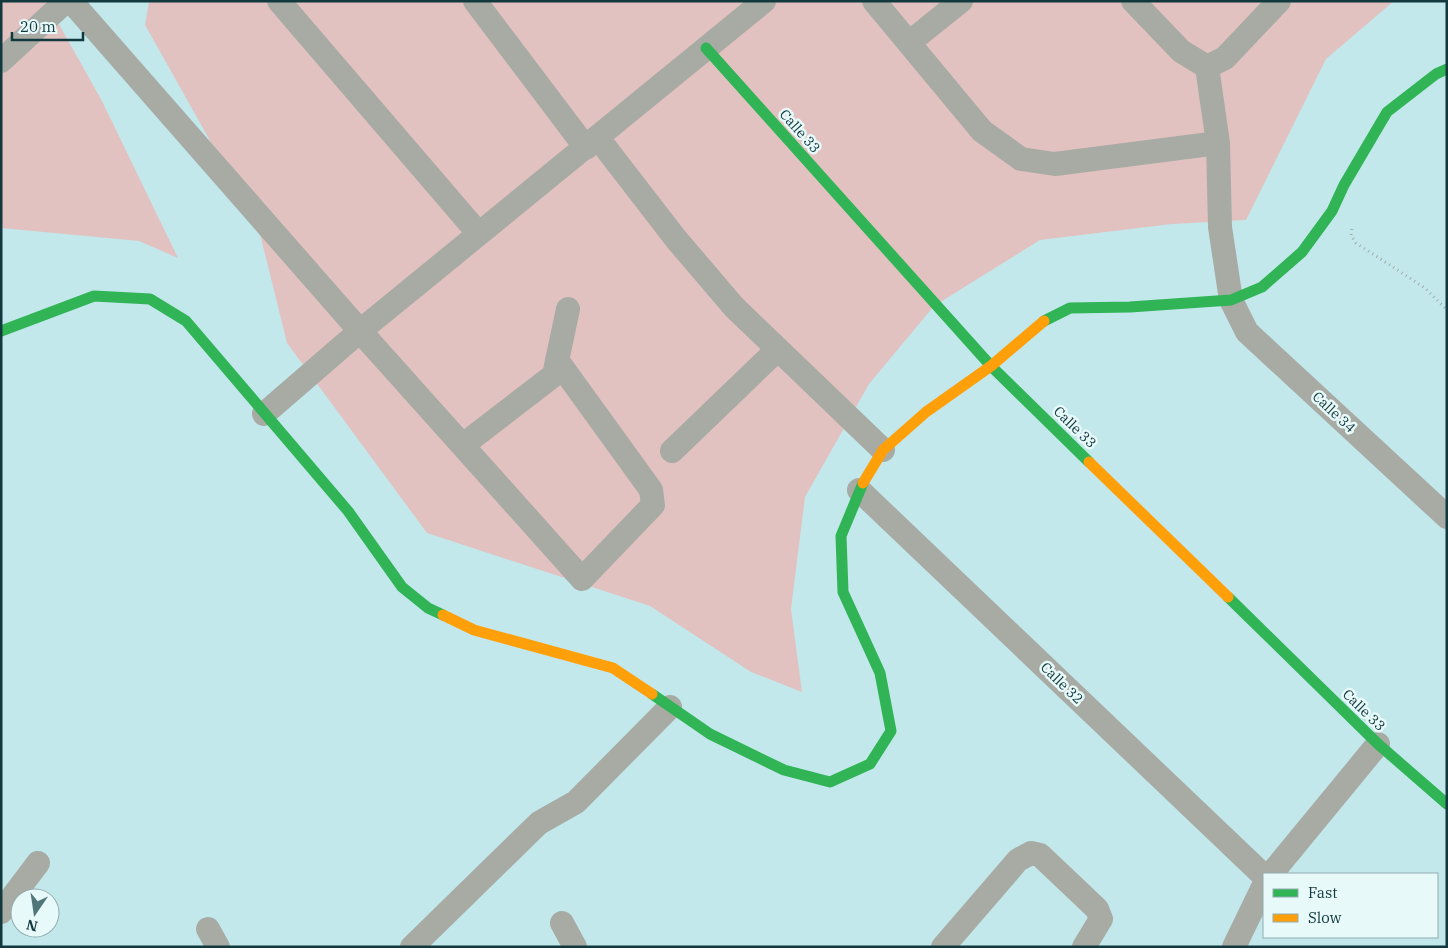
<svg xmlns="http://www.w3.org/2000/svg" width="1448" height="948" font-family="'IBM Plex Serif',serif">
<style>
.green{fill:#e2c2c0}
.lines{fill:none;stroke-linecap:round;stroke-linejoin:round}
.path{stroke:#a2aca8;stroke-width:3;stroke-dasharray:1 4;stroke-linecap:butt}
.street{stroke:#a8aba4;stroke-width:24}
.fast{stroke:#30b455;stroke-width:11}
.slow{stroke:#ff9f0a;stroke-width:11}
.labels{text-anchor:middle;stroke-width:5;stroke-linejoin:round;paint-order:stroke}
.street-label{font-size:14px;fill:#12393d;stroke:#e8f9fa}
</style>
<rect width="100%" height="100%" fill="#c2e8ec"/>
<path class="green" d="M1 1H46L102 101 178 258 139 241 1 228Z
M149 1H1394L1326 59 1246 220 1172 224 1040 240 934 306 869 384 805 497 791 609 802 692 751 672 650 606 427 533 287 343 258 226 145 25Z"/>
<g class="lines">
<path class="path" d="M1352 229 1351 235 1356 243 1425 288 1447 310"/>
<path class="street" d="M71 1 360 331 582 579 653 505 651 490 557 360
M279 1 479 234
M475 1 586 148
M874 1 982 131 1021 159 1055 164 1218 143
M1133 1 1181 51 1207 67
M910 42 961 1
M1 61 66 1
M1207 67 1218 143 1220 227 1231 300 1247 332 1447 517
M1207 67 1225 58 1279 1
M598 138 676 239 734 307 883 450
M264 414 360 331 764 1
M463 445 554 375 568 309
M672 451 778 349
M859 490 1264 876
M1271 874 1378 744
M1 912 38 863
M562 923 575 947
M208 929 218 947
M412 947 539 823 576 802 670 707
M943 947 1018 860 1031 853 1040 855 1097 909 1101 919 1084 947
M1234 947 1264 885"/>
<path class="fast" d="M706 48 991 366 1089 462
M1044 321 1070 308 1130 307 1231 300 1262 287 1302 252 1332 211 1344 185 1387 112 1436 74 1447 69
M1 331 94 296 150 299 186 321 348 511 402 587 428 608 443 615
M1228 597 1378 744 1447 804
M652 694 710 734 784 770 830 782 870 764 891 731 880 673 843 592 841 536 863 483"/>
<path class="slow" d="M1089 462 1228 597
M863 483 883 450 926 412 991 366 1044 321
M443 615 474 630 613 668 652 694"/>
</g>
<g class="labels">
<g class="street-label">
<text transform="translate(800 131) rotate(48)" y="5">Calle 33</text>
<text transform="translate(1334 412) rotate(43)" y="5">Calle 34</text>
<text transform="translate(1075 427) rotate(44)" y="5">Calle 33</text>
<text transform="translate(1062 683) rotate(44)" y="5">Calle 32</text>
<text transform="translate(1364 710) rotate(44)" y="5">Calle 33</text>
</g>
</g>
<rect width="1448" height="948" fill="none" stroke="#12393d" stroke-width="5"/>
<rect x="1263" y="873" width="175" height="65" fill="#e8f9fa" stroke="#92acae"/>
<rect x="1273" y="889" width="25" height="8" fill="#30b455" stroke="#92acae"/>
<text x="1308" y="898" font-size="15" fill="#12393d">Fast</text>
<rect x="1273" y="914" width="25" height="8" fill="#ff9f0a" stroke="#92acae"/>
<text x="1308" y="923" font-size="15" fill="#12393d">Slow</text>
<g transform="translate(35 913) rotate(193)"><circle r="24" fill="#e8f9fa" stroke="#92acae"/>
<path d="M0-4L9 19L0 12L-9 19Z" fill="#50767a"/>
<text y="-8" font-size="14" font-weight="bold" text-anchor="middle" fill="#12393d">N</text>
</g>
<path d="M12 32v8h71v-8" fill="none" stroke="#12393d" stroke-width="2.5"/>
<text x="20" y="32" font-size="15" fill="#12393d" stroke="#e8f9fa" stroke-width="4" paint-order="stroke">20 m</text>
</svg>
